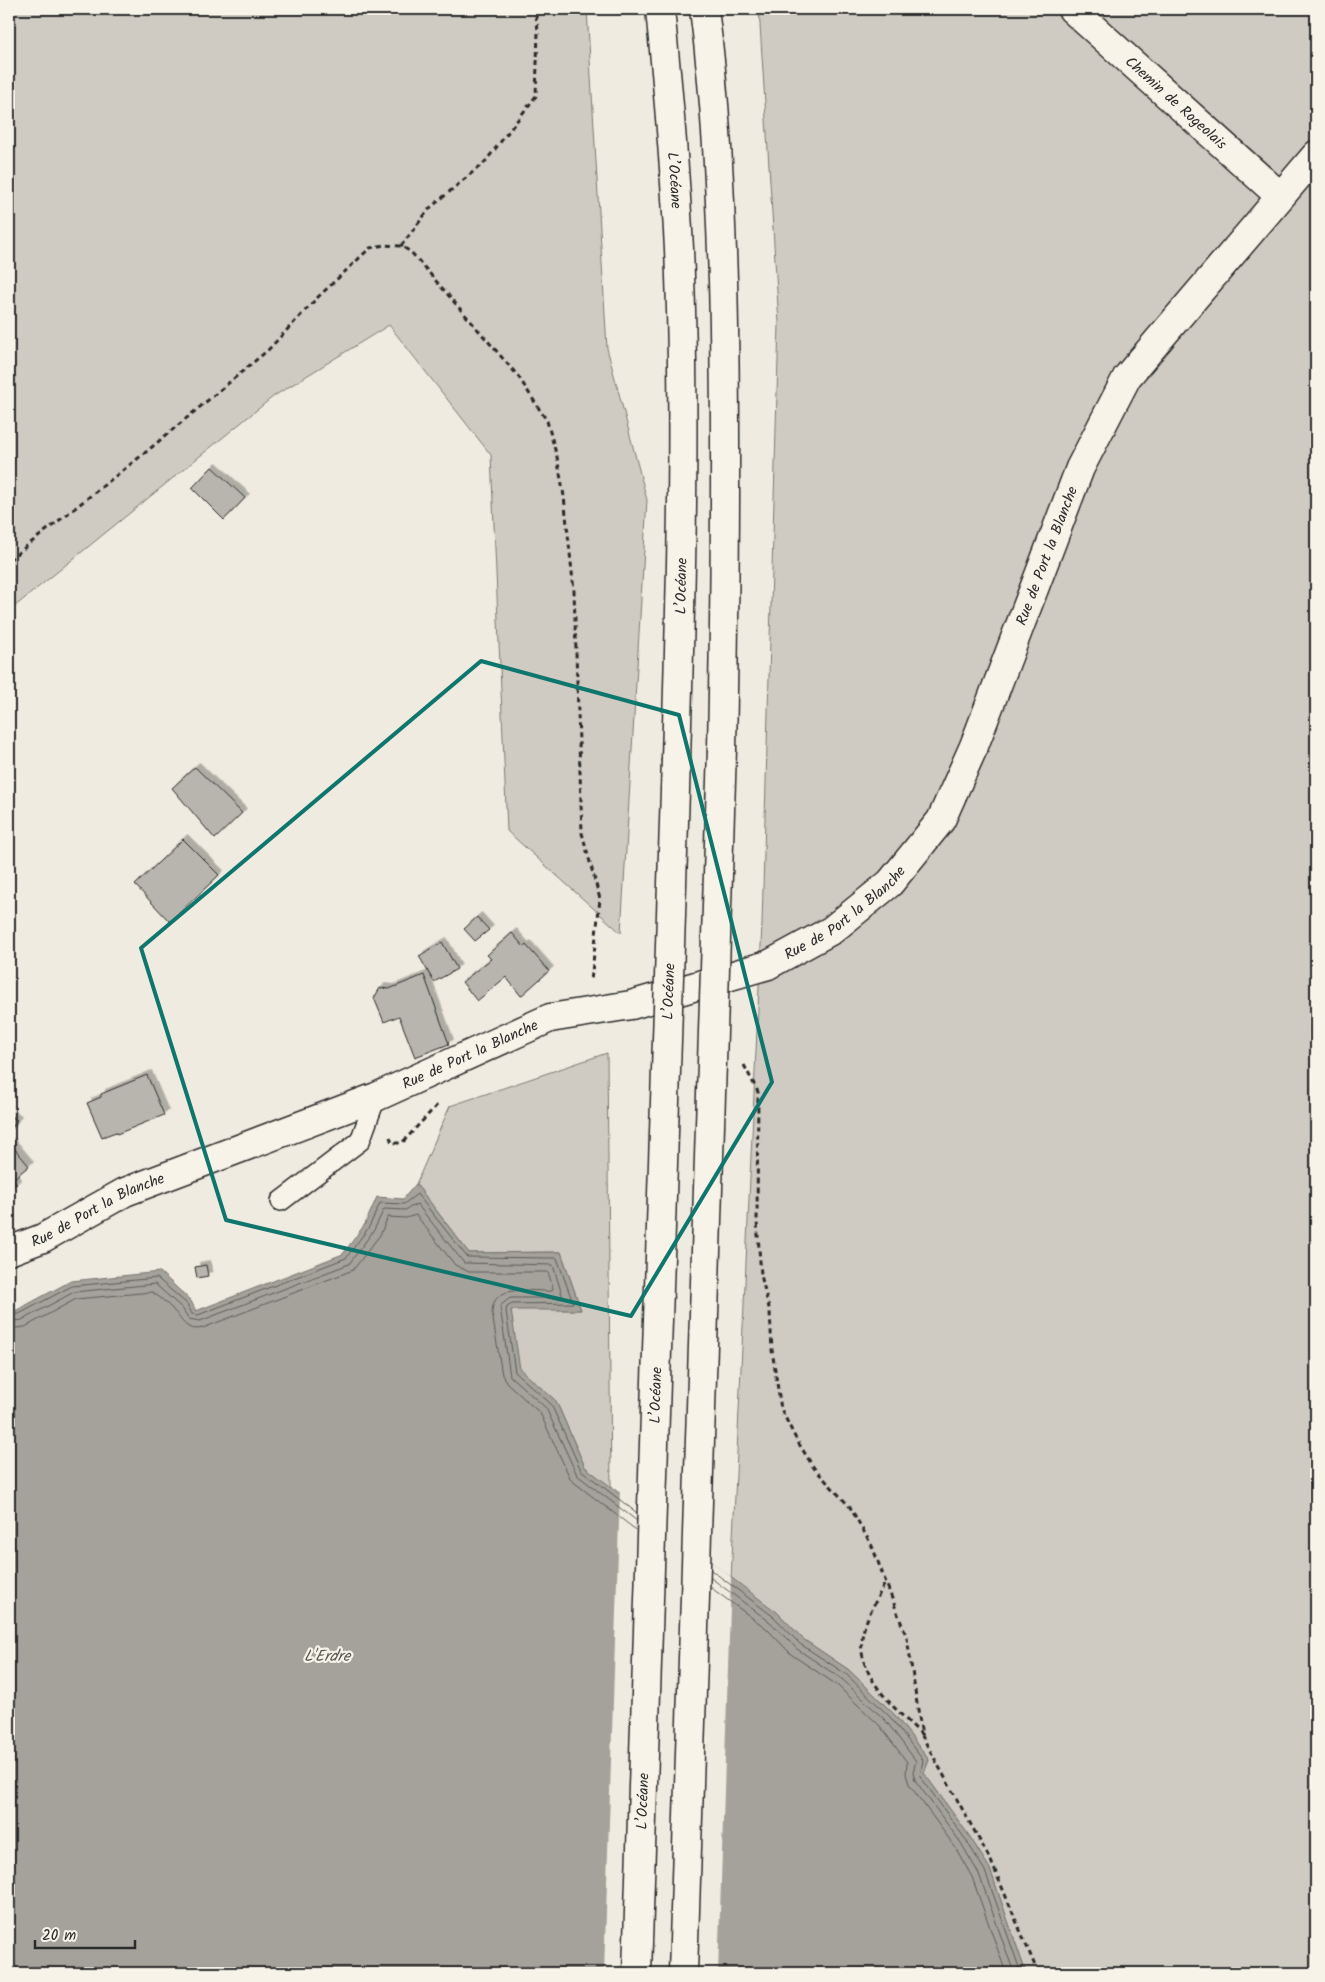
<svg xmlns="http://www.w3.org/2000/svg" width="1325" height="1982" font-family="Kalam,sans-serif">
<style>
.green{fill:#cfcbc2;stroke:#7d7b76}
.water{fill:#a4a29a;stroke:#74726e}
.pier{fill:#efebe0}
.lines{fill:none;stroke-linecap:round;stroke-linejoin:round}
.shore{stroke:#5b5b57;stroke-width:1}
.building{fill:#b8b5ae;stroke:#2b2b2b;filter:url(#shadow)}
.service-casing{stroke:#2b2b2b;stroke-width:22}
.minor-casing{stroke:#2b2b2b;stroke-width:31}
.motorway-casing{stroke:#2b2b2b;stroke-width:31}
.path{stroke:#2b2b2b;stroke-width:3;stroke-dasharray:5 4;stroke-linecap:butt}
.service{stroke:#f7f3e8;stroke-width:19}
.minor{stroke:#f7f3e8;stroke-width:28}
.motorway{stroke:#f7f3e8;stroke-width:28}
.motorway-bridge-casing{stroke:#2b2b2b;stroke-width:31;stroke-linecap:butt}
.motorway-bridge{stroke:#f7f3e8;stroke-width:28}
.marked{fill:none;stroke:#0f766e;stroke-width:4;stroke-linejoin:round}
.labels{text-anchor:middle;stroke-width:4.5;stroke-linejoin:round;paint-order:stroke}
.street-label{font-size:15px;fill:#2b2b2b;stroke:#f7f3e8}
.water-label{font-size:16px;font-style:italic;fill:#555552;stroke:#f7f3e8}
</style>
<defs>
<filter id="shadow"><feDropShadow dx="4.5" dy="-4.5" stdDeviation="0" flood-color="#0004"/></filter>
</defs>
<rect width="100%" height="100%" fill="#efebe0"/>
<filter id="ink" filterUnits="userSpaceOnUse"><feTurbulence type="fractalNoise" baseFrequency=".02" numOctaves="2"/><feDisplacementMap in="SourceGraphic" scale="10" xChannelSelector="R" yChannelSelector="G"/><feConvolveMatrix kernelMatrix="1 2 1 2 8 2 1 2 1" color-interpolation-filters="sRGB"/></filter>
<g filter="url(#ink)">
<path class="green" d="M9 9H587L607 348 647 500 621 933 507 831 491 455 389 325 274 396 9 611Z
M759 9H1316V1973H1026L990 1869 970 1837 924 1773 929 1760 894 1714 849 1670 803 1639 778 1613 731 1580 762 924 779 323Z
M607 1053 611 1488 585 1467 556 1401 519 1369 510 1309 581 1310 561 1252 469 1253 416 1184 450 1106Z"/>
<path class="water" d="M416 1184 469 1253 561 1252 581 1310H511L520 1369 556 1401 585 1467 778 1613 803 1639 849 1670 894 1714 929 1760 924 1773 970 1837 990 1869 1026 1973H9V1311L17 1310 71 1281 160 1272 191 1301 196 1311 343 1254 365 1224 377 1197 403 1199Z"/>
<path class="pier" d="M620 1491 731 1577 718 1973H604Z"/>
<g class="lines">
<path class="shore" d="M9 1315 19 1314 72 1286 157 1278 187 1304 192 1314 198 1315 346 1258 369 1227 380 1203 404 1204 417 1194 467 1257 557 1258 573 1303 512 1304 507 1307 506 1311 515 1372 551 1404 581 1470 637 1513
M9 1322 22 1320 74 1292 155 1284 182 1308 189 1319 200 1321 349 1264 374 1230 384 1209 405 1210 417 1204 464 1263 553 1265 563 1298H510L500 1306 510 1376 546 1408 577 1475 637 1521
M9 1329 25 1327 76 1299 152 1292C160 1297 168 1304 174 1311 183 1321 186 1332 203 1328L353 1270 380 1235 388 1217 406 1218 416 1215 455 1265 469 1272H548L553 1288 552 1291C532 1292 492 1282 492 1313L502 1375 507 1383 540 1413 571 1480 636 1530
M711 1570 774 1617 800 1644 846 1674 890 1717 923 1760 920 1776 966 1840 985 1871 1021 1973
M711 1578 770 1622 797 1649 842 1679 886 1721 916 1761 913 1772 915 1780 961 1843 979 1874 1014 1973
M710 1587 766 1628 792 1655 837 1685 880 1726 907 1762 906 1774 909 1784 955 1847 972 1877 1006 1973"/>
</g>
<path class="building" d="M212 467 245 498 224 520 192 488Z
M195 767 242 813 215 839 172 788Z
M183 839 219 875 170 922 135 885Z
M477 917 489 930 475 941 464 929Z
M512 933 524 947 526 945 549 971 521 996 506 977 477 1001 462 982 491 959 487 955Z
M442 942 457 969 434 982 419 956Z
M424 975 449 1044 415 1057 399 1016 384 1022 374 998 380 988 389 989Z
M147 1075 164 1115 117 1134 116 1132 102 1137 87 1103 101 1097V1094Z
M9 1115 17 1120 9 1133Z
M9 1142 29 1166 13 1179 17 1184 9 1190Z
M206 1265 208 1276 197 1278 195 1267Z"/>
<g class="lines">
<g class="service-casing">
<path id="service" d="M281 1201 360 1141 376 1097"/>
</g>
<g class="minor-casing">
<g id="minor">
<path id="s1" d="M1072 9 1280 196"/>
<path id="s2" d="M9 1251 43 1238 125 1192 376 1097 550 1018 631 1005 768 965 832 930 890 883 941 820 974 746 1080 468 1127 377 1316 155"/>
</g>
</g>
<g class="motorway-casing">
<g id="motorway">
<path id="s3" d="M660 9C668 89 675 169 679 249 686 419 681 589 676 759"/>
<path d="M704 9C716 99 720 190 723 280 727 437 725 593 722 749"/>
</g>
</g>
<path class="path" d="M401 246 430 208 485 162 536 96 538 30 535 9
M9 560 146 452 268 350 318 297 370 248 384 245 401 246 411 252 518 376 547 421 557 457 564 496 574 591 582 833 600 899 591 981
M744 1065 758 1092 757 1222 761 1275 770 1312 772 1350 781 1409 796 1439 814 1468 850 1507 872 1546 907 1638 922 1736 991 1861 1038 1973
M390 1137 392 1143H402L437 1105
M884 1585C877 1599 863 1623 862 1639 857 1677 898 1711 922 1735"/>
<use href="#service" class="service"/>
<use href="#minor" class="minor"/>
<use href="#motorway" class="motorway"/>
<g class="motorway-bridge-casing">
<g id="motorway-bridge">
<path id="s4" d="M637 1973 676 759"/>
<path d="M683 1973 722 749"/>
</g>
</g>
<use href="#motorway-bridge" class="motorway-bridge"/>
</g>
</g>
<path class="marked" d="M481 661 679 715 772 1082 631 1316 226 1220 141 948Z"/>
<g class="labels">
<g class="street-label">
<text dy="5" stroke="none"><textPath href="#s1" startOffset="140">Chemin de Rogeolais</textPath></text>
<text dy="5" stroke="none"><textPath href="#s3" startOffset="172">L’Océane</textPath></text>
<text dy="5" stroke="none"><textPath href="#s2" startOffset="1328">Rue de Port la Blanche</textPath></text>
<text transform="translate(681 586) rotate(-89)" y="5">L’Océane</text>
<text dy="5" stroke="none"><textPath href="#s2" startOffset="908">Rue de Port la Blanche</textPath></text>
<text dy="5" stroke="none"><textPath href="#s4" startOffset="982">L’Océane</textPath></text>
<text dy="5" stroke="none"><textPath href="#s2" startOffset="502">Rue de Port la Blanche</textPath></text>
<text dy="5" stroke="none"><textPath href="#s2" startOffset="98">Rue de Port la Blanche</textPath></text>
<text dy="5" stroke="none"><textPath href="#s4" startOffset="578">L’Océane</textPath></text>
<text dy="5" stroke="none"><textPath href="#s4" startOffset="172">L’Océane</textPath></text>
</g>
<g class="water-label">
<text x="327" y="1661">L'Erdre</text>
</g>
</g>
<rect width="1325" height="1982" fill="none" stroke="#f7f3e8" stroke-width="30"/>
<rect x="15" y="15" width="1295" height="1952" fill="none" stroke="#2b2b2b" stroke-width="2" filter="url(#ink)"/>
<path d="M35 1940v8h100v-8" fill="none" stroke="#2b2b2b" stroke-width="2.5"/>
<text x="42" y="1940" font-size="15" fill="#2b2b2b" stroke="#f7f3e8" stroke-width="4" paint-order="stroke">20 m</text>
</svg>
